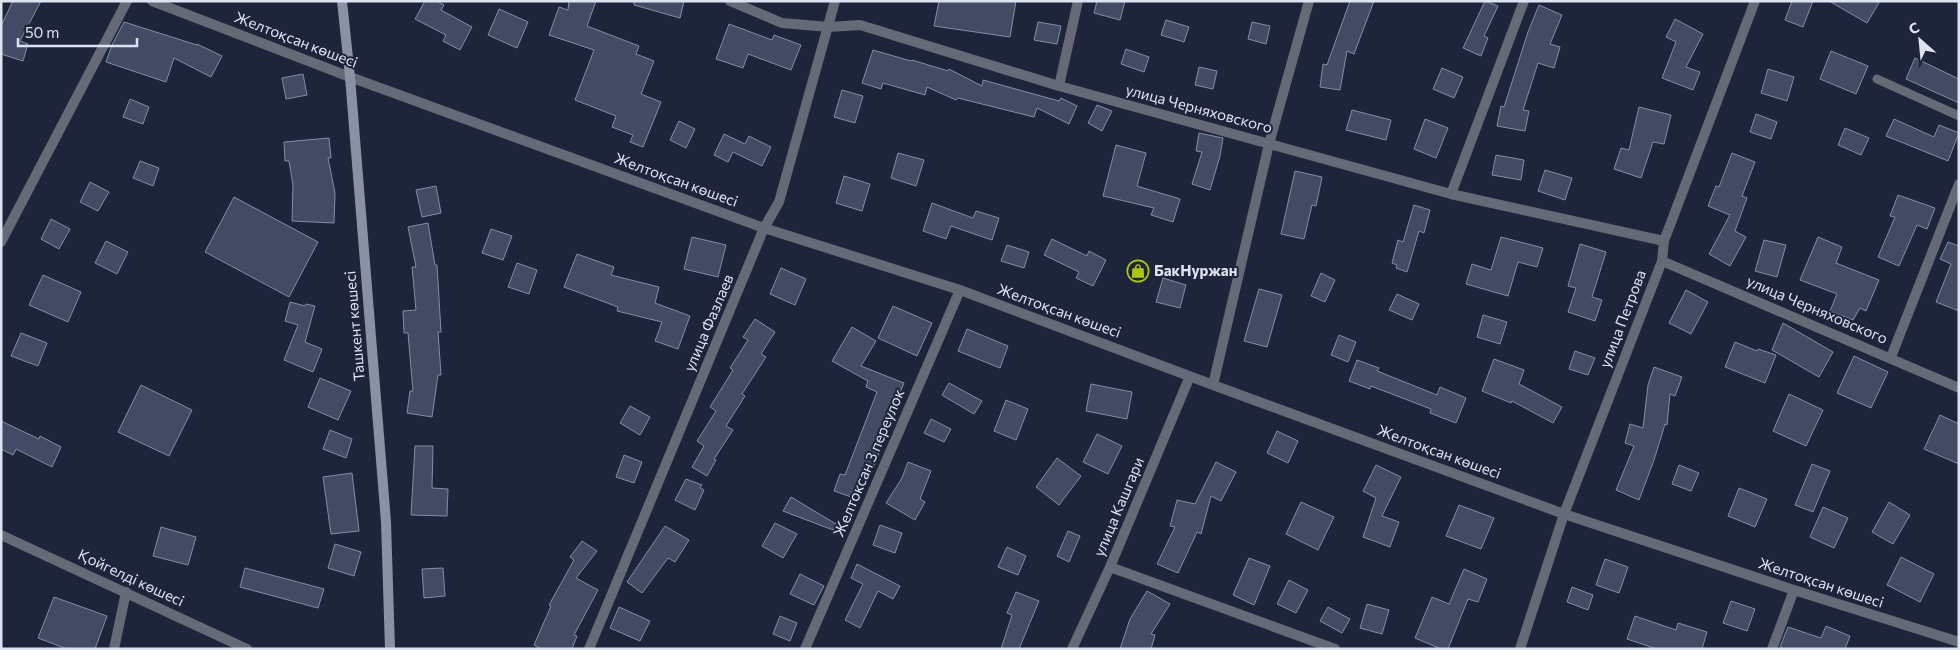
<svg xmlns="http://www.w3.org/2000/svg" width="1960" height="650" font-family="Commissioner,sans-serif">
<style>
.building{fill:#424b63;stroke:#838da8}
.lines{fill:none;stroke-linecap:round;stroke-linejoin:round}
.lane{stroke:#666a76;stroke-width:9}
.street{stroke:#666a76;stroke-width:10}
.secondary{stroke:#8a91a3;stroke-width:10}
.labels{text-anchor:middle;stroke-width:4;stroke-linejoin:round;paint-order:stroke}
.street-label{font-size:15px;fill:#dee3f2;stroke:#1e253b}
.poi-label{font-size:15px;font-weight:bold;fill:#dee3f2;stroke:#1e253b;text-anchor:start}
</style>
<rect width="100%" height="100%" fill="#1e253b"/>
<path class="building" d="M13 1H41L20 41 28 44 23 61 1 54V26Z
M425 1H437L444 5 441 10 472 27 460 50 443 41 446 35 415 19Z
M569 1H596L587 26 639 46 636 54 654 61 641 94 661 102 643 147 630 142 633 135 612 127 616 116 575 100 594 50 549 35 559 7 568 10Z
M634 1H684L680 18 634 5Z
M939 1H1016L1010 37 934 26Z
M1097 1H1125L1120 20 1094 13Z
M1350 1H1374L1354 54 1347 51 1340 90 1320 87 1323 64 1327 65Z
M1485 1 1498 6 1484 36 1488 38 1481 56 1463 48Z
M1792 1H1813L1803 27 1785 20Z
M1829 1H1880L1867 23Z
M1539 5 1562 15 1550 44 1560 47 1554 68 1538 63 1523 110 1529 111 1525 131 1497 126 1501 106 1504 107 1528 32Z
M499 9 528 22 517 48 488 35Z
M1675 19 1703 34 1686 67 1700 72 1693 90 1662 78 1676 42 1666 37Z
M1166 20 1189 27 1184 42 1161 35Z
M124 22 197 45V44L222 56 211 77 174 58 166 82 106 62 112 45Z
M1038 22 1061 26 1057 44 1034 40Z
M1252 22 1270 26 1266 44 1248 39Z
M729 24 772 40 774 35 801 45 791 70 748 54 743 68 716 59Z
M1126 49 1149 57 1144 72 1121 64Z
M873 50 911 61 912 60 948 71 949 69 982 86 983 80 1059 101 1061 98 1077 106 1069 124 1037 108 1034 117 958 98 956 100 927 87 925 95 883 83 881 89 862 83Z
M1831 51 1868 66 1856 94 1820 79Z
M1915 58 1959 79V103L1906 79Z
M1199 67 1217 71 1213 89 1195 85Z
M1442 68 1463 77 1454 98 1433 89Z
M1768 69 1794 77 1787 101 1761 93Z
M303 74 307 95 286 99 282 78Z
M842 90 863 96 855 123 834 117Z
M130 99 149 107 143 124 123 117Z
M1097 105 1112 111 1102 131 1088 123Z
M1639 107 1671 115 1664 144 1653 142 1641 178 1614 169 1621 148 1629 150Z
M1352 110 1391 120 1386 140 1346 130Z
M1756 114 1777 122 1771 139 1750 132Z
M1425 119 1448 128 1436 158 1414 149Z
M1894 119 1934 137 1939 125 1959 133 1948 161 1886 136Z
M679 121 695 129 686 148 670 140Z
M1845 128 1869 138 1861 155 1838 145Z
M1199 133 1223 138 1220 156 1210 190 1192 184 1202 152 1196 151Z
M724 134 745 144 749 136 771 147 762 166 733 152 728 162 714 155Z
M329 138 331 158H328L335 193 334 223 292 221 293 185 289 161H285L284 142Z
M1116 145 1146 153 1137 186 1180 199 1173 222 1151 215 1154 208 1103 196Z
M898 153 924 160 916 186 891 178Z
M1732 153 1755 162 1742 196 1747 198 1735 231 1746 237 1730 266 1709 254 1730 215 1708 206 1716 186 1719 187Z
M1496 155 1524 160 1521 180 1492 175Z
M140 161 159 168 153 186 133 178Z
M1545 170 1572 178 1565 200 1538 191Z
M1295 171 1322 177 1316 206 1312 205 1304 239 1281 234Z
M844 176 870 184 862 211 836 203Z
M90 182 109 192 98 211 80 202Z
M436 186 441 213 422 217 416 190Z
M1898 195 1935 208 1927 229 1917 225 1899 266 1878 257 1895 217 1890 216Z
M234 197 318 242 289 297 205 252Z
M932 203 973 218 976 211 999 218 992 240 951 226 946 239 923 231Z
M1414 205 1430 210 1424 233 1419 231 1407 272 1396 268 1397 265 1392 263 1398 240 1403 242Z
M51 219 70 229 59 249 41 239Z
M428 223 435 265H437L441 332H438L441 375H438L432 417 407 413 410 391H413L408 333H404L403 311 416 310 412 267H416L408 227Z
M491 229 512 236 503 260 482 253Z
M692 237 726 245 718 277 684 269Z
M1501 237 1543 248 1537 267 1518 262 1508 296 1466 284 1472 264 1491 270Z
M1818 237 1842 247 1836 263 1879 280 1866 311 1860 308 1853 320 1830 311 1837 294 1800 280Z
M1052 239 1087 256 1089 251 1106 260 1093 286 1076 278 1079 272 1044 255Z
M1764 240 1786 245 1777 277 1755 271Z
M106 241 128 252 117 274 95 263Z
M1948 242 1959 246V311L1936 302 1951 264 1940 259Z
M1580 244 1606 252 1592 297 1602 300 1595 321 1568 312 1576 288 1568 286Z
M1007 245 1029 252 1024 268 1001 261Z
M577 254 614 267 611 275 659 287 655 303 690 316 678 349 655 341 662 322 617 311 618 307 564 287Z
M517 263 537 270 529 294 508 287Z
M781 268 806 279 795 305 770 294Z
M1321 273 1335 280 1325 302 1311 296Z
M43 275 81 292 68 322 29 305Z
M1163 278 1186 285 1180 308 1156 302Z
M1259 289 1282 295 1267 347 1244 341Z
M1686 290 1708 302 1691 334 1669 323Z
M1397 294 1419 304 1412 320 1389 310Z
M290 302 305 306 306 304 315 306 305 342 322 349 313 372 284 360 298 325 285 321Z
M893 306 932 323 917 356 878 338Z
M1483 315 1507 322 1500 344 1477 337Z
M755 319 775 332 761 354 766 357 742 394 745 396 726 426 733 430 714 459 716 460 707 476 692 467 704 446 697 441 716 411 710 407 733 370 730 368 748 340 743 337Z
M1783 323 1833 352 1819 377 1772 350Z
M852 327 876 341 861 366 904 383 877 446 881 448 874 466 866 463 854 498 834 491 840 474 845 475 877 392 866 387 868 381 832 361Z
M967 329 1008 346 1000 368 958 351Z
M21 333 47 343 38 366 11 356Z
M1339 335 1356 342 1348 362 1331 355Z
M1735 342 1757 351 1758 349 1776 355 1765 383 1725 367Z
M1575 351 1595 358 1588 375 1569 369Z
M1854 356 1888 372 1871 408 1837 393Z
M1494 359 1524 370 1519 384 1562 407 1553 423 1512 401 1511 403 1482 391Z
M1357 360 1379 368 1377 371 1437 395 1440 387 1466 398 1456 423 1430 413 1431 409 1371 386 1370 389 1349 381Z
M1654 367 1682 377 1675 396 1670 394 1667 425 1665 424 1654 460 1639 500 1616 490 1634 446 1625 443 1630 424 1643 428 1648 385Z
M320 378 351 391 338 420 308 407Z
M949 383 982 401 974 414 942 395Z
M1091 384 1132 392 1127 419 1086 411Z
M141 385 192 410 169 456 118 432Z
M1789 394 1823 410 1806 446 1773 431Z
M1006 400 1028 409 1016 440 994 431Z
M630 406 650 417 640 435 620 423Z
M1940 415 1959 424V464L1924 449Z
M931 419 951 429 944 442 924 433Z
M1 421 39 439 40 436 61 447 52 467 16 449 13 455 1 449Z
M330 430 352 439 346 458 323 449Z
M1277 431 1298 441 1288 463 1267 453Z
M1097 434 1122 446 1108 474 1083 462Z
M415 446H433L432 488 448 489 447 516 411 515Z
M624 455 642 462 634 483 616 477Z
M1057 458 1081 476 1059 505 1036 487Z
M908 462 931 471 920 499 925 502 915 520 886 503 902 478Z
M1216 462 1236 472 1221 501 1211 496 1201 534 1197 532 1178 573 1157 564 1175 527 1170 526 1177 500 1195 504Z
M1812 464 1830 471 1813 512 1795 505Z
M1376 465 1401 477 1382 516 1399 522 1390 547 1363 537 1376 498 1363 491Z
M1679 465 1699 473 1691 491 1672 484Z
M352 473 359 531 331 534 323 477Z
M686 479 702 485 700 488 704 490 695 510 675 500Z
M1739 488 1767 499 1755 527 1728 516Z
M791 497 836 524 833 530 783 511Z
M1301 502 1334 517 1318 550 1286 534Z
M1889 502 1910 515 1893 544 1872 532Z
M1459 505 1494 518 1481 549 1446 536Z
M1823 507 1848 518 1834 548 1810 537Z
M775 523 797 534 783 558 762 546Z
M880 525 902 533 895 553 873 545Z
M665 526 689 540 675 562 668 558 642 593 627 582Z
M161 527 196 537 188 565 153 556Z
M1068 531 1080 536 1069 562 1057 556Z
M582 541 597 551 576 578 598 590 574 635 577 636 572 649H541L534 645 551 606 549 605 574 560 570 557Z
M335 544 361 552 354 576 328 568Z
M1007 547 1026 556 1018 575 998 567Z
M1901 557 1934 574 1920 602 1887 585Z
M1249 558 1270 566 1254 605 1233 595Z
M1605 559 1628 567 1619 593 1596 585Z
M857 564 900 586 893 599 878 591 860 628 845 620 863 584 851 578Z
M245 568 324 589 318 608 240 587Z
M443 568 445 596 424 598 422 569Z
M1464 569 1487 579 1478 602 1468 599 1448 649H1441L1415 638 1432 597 1449 604Z
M800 574 824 586 814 605 790 594Z
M1289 580 1308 590 1296 613 1277 604Z
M1572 587 1593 595 1588 610 1567 602Z
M1147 591 1170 604 1151 634 1155 635 1151 649H1120L1130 619Z
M1016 592 1039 601 1019 649H1001L1012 615 1007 613Z
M54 597 107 616 95 649H67L38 638Z
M1731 601 1755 609 1747 631 1723 623Z
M1367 604 1389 610 1382 634 1360 628Z
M619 607 650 621 640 641 610 628Z
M1328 607 1350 619 1342 633 1320 621Z
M780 616 797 623 790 641 773 634Z
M1635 616 1676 630 1678 623 1707 632 1702 649H1657L1627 639Z
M1826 626 1850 636 1845 649H1784L1780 647 1788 627 1821 638Z"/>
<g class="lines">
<path class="lane" d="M1877 79 1959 116"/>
<path class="street" d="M152 1 350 77 764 228 960 290 1213 385 1564 514 1794 590 1959 642
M730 1 782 23 829 27 860 25 1059 86 1451 194 1664 241
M1059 86 1078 1
M1451 194 1524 1
M1 242 127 1
M1662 261 1959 388
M1891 357 1959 184
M1213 385 1269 144 1309 1
M1 535 247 649
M1110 567 1335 649
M114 649 126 592
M589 649 764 228 779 202 835 1
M805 649 960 290
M1072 649 1110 567 1190 376
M1520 649 1564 514 1662 261 1664 241 1755 1
M1772 649 1794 590"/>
<path class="secondary" d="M342 1 350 77 386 522 390 649"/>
</g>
<defs>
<g id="shop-ring" transform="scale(1.125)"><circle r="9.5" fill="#1e253b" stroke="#acc613" stroke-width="1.5"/><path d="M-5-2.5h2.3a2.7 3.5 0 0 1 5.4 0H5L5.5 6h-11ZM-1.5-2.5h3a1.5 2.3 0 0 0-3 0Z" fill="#acc613"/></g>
</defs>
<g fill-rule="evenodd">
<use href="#shop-ring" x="1138" y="271"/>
</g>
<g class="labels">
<g class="street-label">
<text transform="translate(296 40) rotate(21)" y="5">Желтоқсан көшесі</text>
<text transform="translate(1199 109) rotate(15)" y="5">улица Черняховского</text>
<text transform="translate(676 180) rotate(20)" y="5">Желтоқсан көшесі</text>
<text transform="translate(1817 310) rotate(23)" y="5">улица Черняховского</text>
<text transform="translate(1059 311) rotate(20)" y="5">Желтоқсан көшесі</text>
<text transform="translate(1623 319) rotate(-69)" y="5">улица Петрова</text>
<text transform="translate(709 323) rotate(-67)" y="5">улица Фазлаев</text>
<text transform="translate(355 326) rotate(-95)" y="5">Ташкент көшесі</text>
<text transform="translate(1439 452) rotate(20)" y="5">Желтоқсан көшесі</text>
<text transform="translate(869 463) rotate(-67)" y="5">Желтоксан 3 переулок</text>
<text transform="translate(1119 507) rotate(-67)" y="5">улица Кашгари</text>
<text transform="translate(131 578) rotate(25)" y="5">Қойгелді көшесі</text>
<text transform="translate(1821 583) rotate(18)" y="5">Желтоқсан көшесі</text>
</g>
<g class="poi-label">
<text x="1154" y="276">БакНуржан</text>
</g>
</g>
<rect width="1960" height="650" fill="none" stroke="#dee3f2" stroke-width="5"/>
<g transform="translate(1920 40) rotate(333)" stroke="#1e253b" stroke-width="4" paint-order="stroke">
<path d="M0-4L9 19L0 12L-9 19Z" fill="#dee3f2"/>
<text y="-8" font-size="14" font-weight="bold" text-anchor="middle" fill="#dee3f2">С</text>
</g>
<path d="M18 38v8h119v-8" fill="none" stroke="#dee3f2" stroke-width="2.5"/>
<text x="25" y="38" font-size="15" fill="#dee3f2" stroke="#1e253b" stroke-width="4" paint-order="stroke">50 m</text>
</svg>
